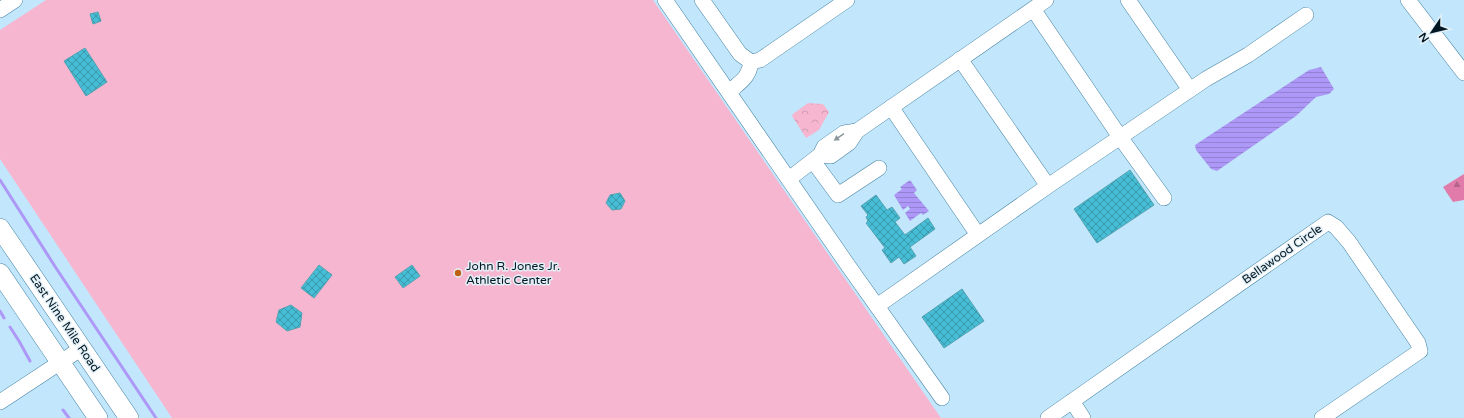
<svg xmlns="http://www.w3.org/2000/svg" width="1464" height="418" font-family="'Varela Round',sans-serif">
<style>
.forest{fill:url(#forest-firs)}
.park{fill:url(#park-crowns)}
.garden{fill:#f6b6d0}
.water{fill:url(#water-rules)}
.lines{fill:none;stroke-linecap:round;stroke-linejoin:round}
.stream{stroke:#ad98f7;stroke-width:3}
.building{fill:url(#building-cross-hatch);stroke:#55a2b2}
.minor-casing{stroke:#4682a2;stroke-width:16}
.major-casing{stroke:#4682a2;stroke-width:20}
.minor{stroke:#fff;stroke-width:15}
.major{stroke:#fff;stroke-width:19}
.oneway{fill:#8c979c}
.poi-dot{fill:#bf6113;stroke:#e4f0f7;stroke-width:1.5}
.labels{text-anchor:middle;stroke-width:3;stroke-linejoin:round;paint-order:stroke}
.street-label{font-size:12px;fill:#001723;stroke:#e4f0f7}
.poi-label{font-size:12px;fill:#001723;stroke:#e4f0f7;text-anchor:start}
</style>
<defs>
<pattern id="forest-firs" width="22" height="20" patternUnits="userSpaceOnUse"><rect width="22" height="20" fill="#e17ba9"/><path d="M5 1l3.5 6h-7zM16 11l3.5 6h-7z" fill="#b46489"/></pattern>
<pattern id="park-crowns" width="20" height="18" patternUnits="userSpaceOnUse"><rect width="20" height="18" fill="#f6b6d0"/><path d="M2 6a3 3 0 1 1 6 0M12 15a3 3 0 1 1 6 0" fill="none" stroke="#d19cb2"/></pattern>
<pattern id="water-rules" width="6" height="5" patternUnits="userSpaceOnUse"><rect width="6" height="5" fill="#ad98f7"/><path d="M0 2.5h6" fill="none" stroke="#9382d3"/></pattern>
<pattern id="building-cross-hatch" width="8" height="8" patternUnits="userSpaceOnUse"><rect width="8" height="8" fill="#46bdd4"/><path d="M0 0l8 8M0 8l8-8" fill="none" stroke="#3899ac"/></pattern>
</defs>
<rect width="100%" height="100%" fill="#c2e7fc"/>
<path class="forest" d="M1464 174V200L1453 202 1443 187Z"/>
<path class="park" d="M808 103 823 104 829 112 819 130 806 138 792 116 793 114Z"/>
<path class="garden" d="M46 0H653L941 418H172L0 159V30Z"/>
<path class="water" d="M1321 67 1334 89 1329 94 1316 97 1296 116 1217 171 1211 169 1196 150 1195 145 1309 70Z
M910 180 917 190 914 193 929 211 923 215 921 213 910 221 905 213 910 209 908 206 903 210 894 195 902 189 900 187Z"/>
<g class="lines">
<path class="stream" d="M0 180 56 268 156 418
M0 311 4 318
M10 327 19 341 30 361
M63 410 69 418"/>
</g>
<path class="building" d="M98 12 101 21 93 24 90 14Z
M85 48 107 82 86 96 64 61Z
M1130 170 1154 205 1097 243 1074 209Z
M620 193 625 201 621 209 612 210 606 203 610 195Z
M876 195 887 210 892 207 900 218 895 222 905 235 928 218 935 229 910 247 916 256 904 264 899 257 891 263 882 250 885 248 866 223 868 221 866 217 868 215 861 206Z
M319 265 332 275 314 298 301 288Z
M412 265 420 276 403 288 395 277Z
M962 289 984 321 944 348 922 317Z
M291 305 302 313 300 327 287 331 276 322 279 310Z"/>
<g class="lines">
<g class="minor-casing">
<path id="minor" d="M665 0 847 264 942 398
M702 0 740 54 751 62 760 60 847 0
M1128 0 1190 90
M1408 0 1464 73
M1033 9 1120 137 1164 198
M0 10 15 0
M960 59 1048 186 1206 79 1248 55 1306 15
M729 92C740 82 749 78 751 62
M891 107 978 235
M857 131 1046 0
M813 161 838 195 879 168
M789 179 820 155 824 147 844 133 857 131 849 143 831 156 820 155
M877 306 1048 186
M1072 401 1083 418
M0 402 82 348
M1048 418 1328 222 1336 227 1349 242 1418 343 1420 351 1322 418"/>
</g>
<g class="major-casing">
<path id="major" d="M0 228 129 418
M0 273 98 418"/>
</g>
<use href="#minor" class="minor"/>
<use href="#major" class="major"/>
</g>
<defs><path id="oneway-solid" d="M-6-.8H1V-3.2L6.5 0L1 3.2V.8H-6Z"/></defs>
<use class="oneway" href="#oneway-solid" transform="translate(839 137) rotate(146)"/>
<circle class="poi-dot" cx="458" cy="273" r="4"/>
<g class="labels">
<g class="street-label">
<text transform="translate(1282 254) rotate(-35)" y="4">Bellawood Circle</text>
<text transform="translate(65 323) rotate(56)" y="4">East Nine Mile Road</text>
</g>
<g class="poi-label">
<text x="466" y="270">John R. Jones Jr.<tspan x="466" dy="14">Athletic Center</tspan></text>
</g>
</g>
<g transform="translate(1432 32) rotate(235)" stroke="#e4f0f7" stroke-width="3" paint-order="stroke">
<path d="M0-3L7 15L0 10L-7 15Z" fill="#001723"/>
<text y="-6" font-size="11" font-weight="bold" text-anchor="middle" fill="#001723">N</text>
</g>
</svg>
